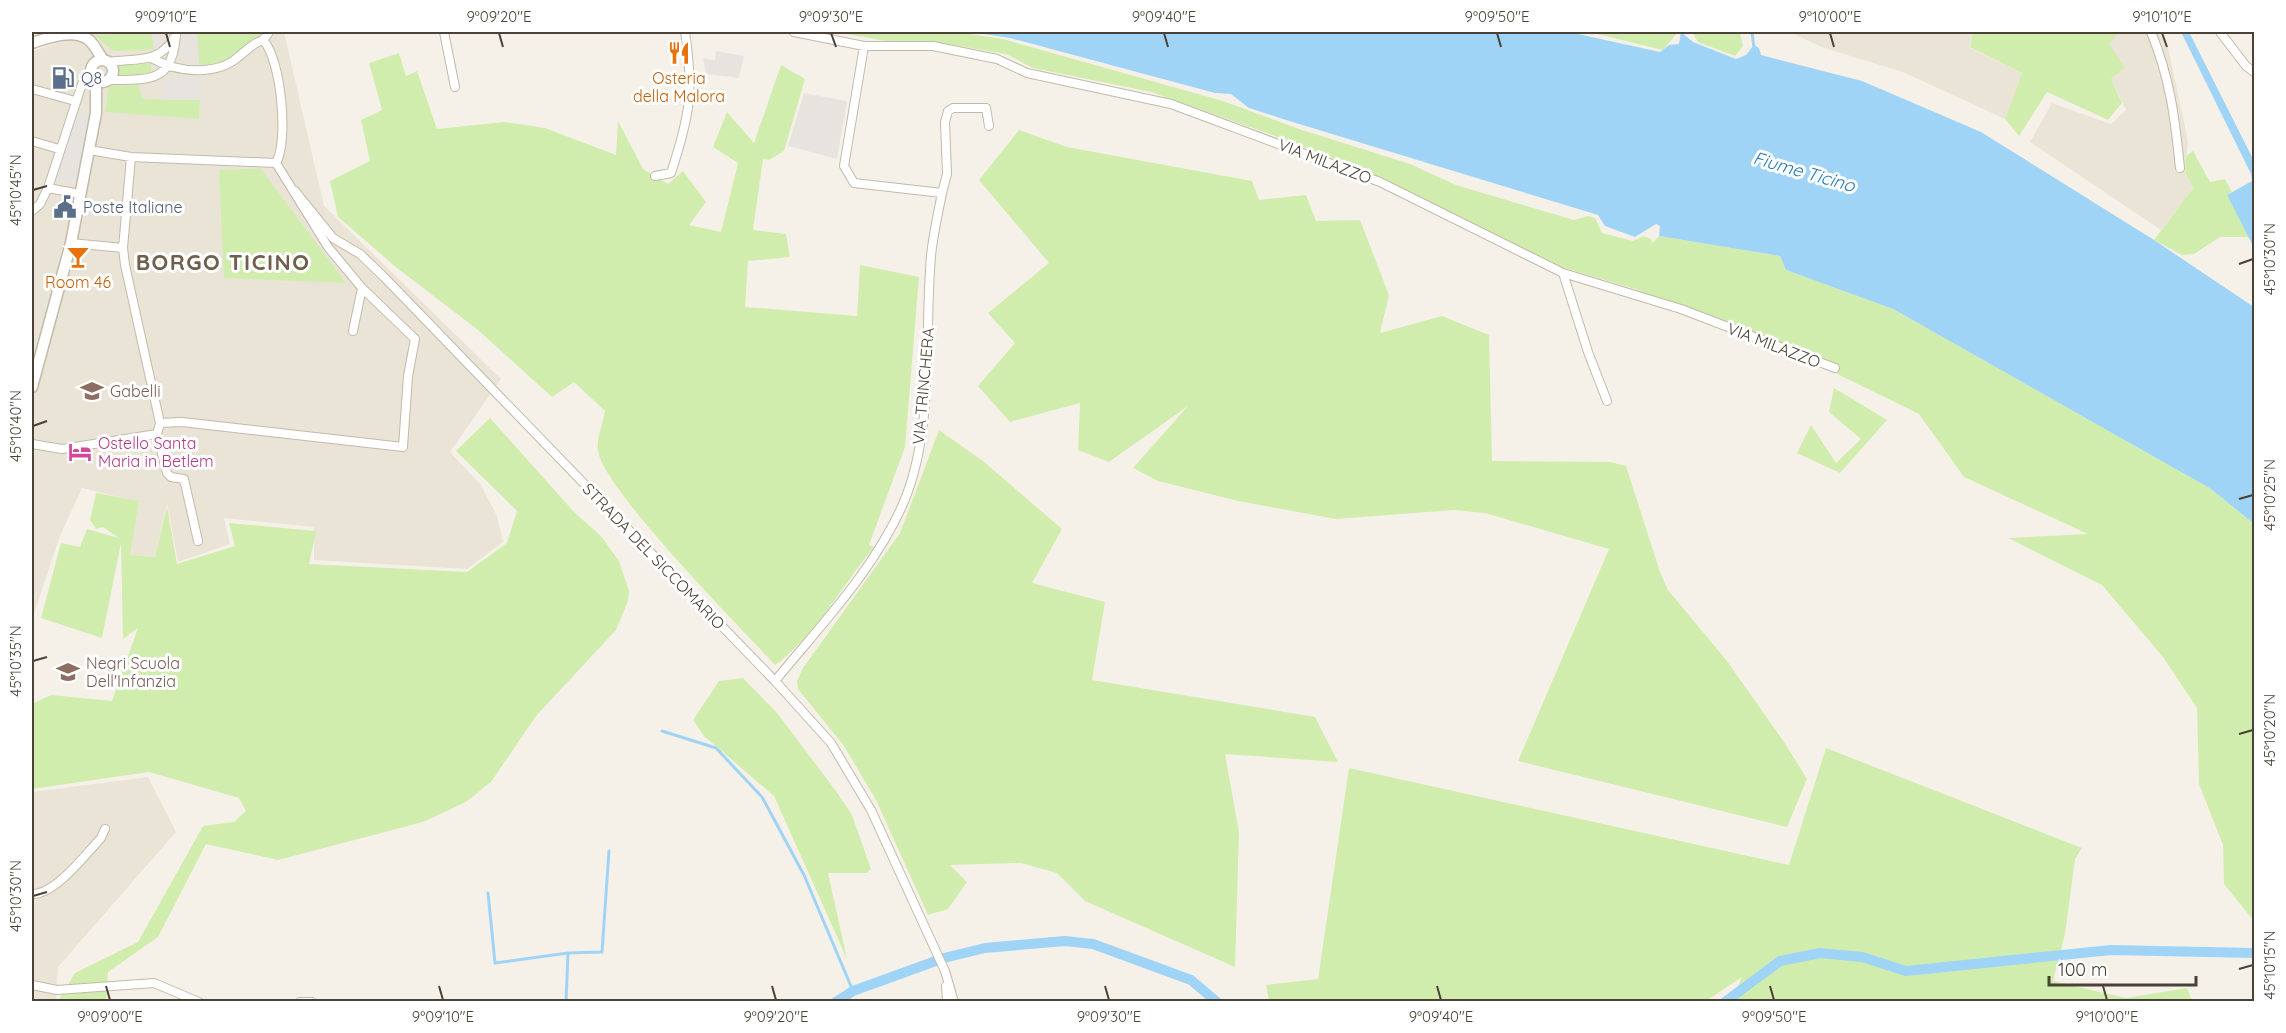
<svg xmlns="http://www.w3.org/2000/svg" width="2286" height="1033" font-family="Quicksand,sans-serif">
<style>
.residential{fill:#eae4d6}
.green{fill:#d1edae}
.parking{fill:#e7e4e0}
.water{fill:#a0d4f7}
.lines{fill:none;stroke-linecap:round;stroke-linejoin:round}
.stream{stroke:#a0d4f7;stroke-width:3}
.canal{stroke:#a0d4f7;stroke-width:10}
.minor-casing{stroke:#c2baaa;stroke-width:10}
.tertiary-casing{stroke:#c2baaa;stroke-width:13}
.minor{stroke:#fff;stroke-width:8}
.tertiary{stroke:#fff;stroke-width:10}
.ticks{fill:none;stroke:#4a4236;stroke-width:2}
.labels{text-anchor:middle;stroke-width:6;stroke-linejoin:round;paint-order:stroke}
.service-label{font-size:16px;fill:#4e5e75;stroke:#fff;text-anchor:start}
.food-label{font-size:16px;fill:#c56008;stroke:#fff}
.street-label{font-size:16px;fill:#4a4236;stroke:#fff}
.education-label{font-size:16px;fill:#785e54;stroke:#fff;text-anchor:start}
.hotel-label{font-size:16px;fill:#b23c85;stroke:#fff;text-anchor:start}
.water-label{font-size:18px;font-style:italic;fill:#237ab8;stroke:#fff}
.district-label{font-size:22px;font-weight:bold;letter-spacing:1.5px;fill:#6e604c;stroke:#fff}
.neatline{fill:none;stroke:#4a4236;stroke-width:2}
.ticks-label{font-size:15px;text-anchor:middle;fill:#4a4236}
</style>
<rect width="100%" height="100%" fill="#f6f1e8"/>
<path class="residential" d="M284 32 324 206 501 379 450 452 481 485 497 516 503 542 467 569 314 560V527L224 518 230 544 178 562 167 503 155 557 129 555 139 502 82 488 60 536 32 619V51L87 34Z
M1789 32H1973L1969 47 2022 73 2005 119 1903 72 1824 48Z
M2119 32H2159L2168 48 2174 75 2188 142 2185 172 2193 188 2161 230 2030 142 2052 103 2111 124 2126 110 2111 79 2108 44Z
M148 777 176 832 58 967 56 1001H32V792Z"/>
<path class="green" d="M152 32 154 50 113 51 94 35Z
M197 32H262C245 50 226 70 199 64Z
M835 32H957L1003 39 1223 101 1299 129 1410 164 1456 185 1574 220 1588 216 1595 218 1602 233 1633 241 1644 236 1651 239 1652 244 1659 236 1780 256 1786 270 1893 309 2211 489 2254 524V921L2224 884 2223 845 2199 784 2197 708 2163 657 2102 585 2008 538 2088 534 1964 477 1919 414 1823 367 1704 316 1635 289 1561 267 1370 173 1278 137 1151 92 1033 68 1006 54 936 42 887 41Z
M1589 32H1678L1663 50Z
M1692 32H1740L1743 46 1735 56 1698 42Z
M1973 32H2119L2109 44 2125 68 2111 79 2122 103 2108 120 2047 92 2019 136 2005 119 2022 73 1970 47Z
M399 53 406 76 417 71 437 129 504 122 545 128 616 155 618 121 643 169 668 184 683 171 706 202 689 225 721 232 738 163 713 147 727 112 754 143 781 65 805 79 784 151 769 160 763 159 753 230 786 234 790 257 748 261 745 307 857 316 860 265 919 277 905 447 869 545 874 547C842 586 816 635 775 665 741 628 604 490 598 451 596 440 603 423 605 411L574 382 552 397 478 330 397 268 338 217 330 181 370 161 361 120 382 110 369 63Z
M151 63V74L119 75V64Z
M139 85 142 99 200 100 199 119 105 112 109 86Z
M1019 130 1067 147 1252 181 1259 200 1306 195 1316 221 1360 220 1389 295 1380 333 1442 316 1489 335 1492 461 1610 462 1626 466 1660 572 1668 590 1727 661 1784 742 1807 779 1787 827 1518 761 1609 549 1485 513 1454 510 1336 519 1238 501 1158 481 1133 468 1188 406 1109 462 1078 450 1080 403 1010 422 978 386 1015 343 988 313 1049 263 979 180Z
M2193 151 2210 182 2225 179 2232 192 2227 195 2249 237H2220L2194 254 2182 255 2154 240 2193 188 2185 172 2186 156Z
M260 168 346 283 224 278 219 170Z
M1834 388 1887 420 1840 473 1797 453 1811 425 1836 463 1861 439 1829 412Z
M490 418 575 513 601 536 619 561 629 591 628 601 616 630 536 716 491 782 466 802 423 822 278 860 206 844 158 937 108 972 106 1001H58L75 973 138 942 203 826 234 822 246 811 239 798 149 772 32 789V704L51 695 112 701 138 628 123 639 121 543 102 638 41 618 61 543 80 547 87 529 119 538 103 527 96 529 90 520 96 493 139 501 130 555 155 557 167 506 177 564 235 546 229 523 316 531 309 564 467 572 507 543 517 511 456 451Z
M939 430 983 461 1062 529 1032 583 1105 602 1092 680 1315 717 1338 762 1225 754 1239 832 1235 967 1085 901 1057 873 1021 863 950 865 967 882 948 909 928 915 876 800 844 746 798 689 797 681 803 668 900 533Z
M743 678 778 714 836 791 852 815 871 869 867 873H828L847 959 774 796 704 736 693 720 719 681Z
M1826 748 2082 848 2075 859 2065 934 2053 981 2126 998 2187 988 2192 1001H1731L1742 977 1706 1001H1269L1266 985 1318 979 1349 768 1789 865Z"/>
<path class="parking" d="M185 32H197L199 64 178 59 181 35Z
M152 35H173L163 50H154Z
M716 51 744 56 739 78 706 74 703 58 715 60Z
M200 77V100H163L165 78Z
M804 93 847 101 837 159 788 146Z
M77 113 89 115 76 183 56 180Z"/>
<path class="water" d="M971 32H1569L1660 52 1669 45 1679 44 1681 32 1693 42 1736 59 1746 55 1754 45 1759 48 1761 55 1862 81 1981 132 2154 240 2254 307V524L2211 489 1893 309 1786 270 1780 256 1659 236 1660 226 1656 224 1635 237 1605 226 1598 215 1286 120 1249 108 1231 94 1215 93 1010 38Z
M2181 32H2189L2254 161V248L2227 195 2252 181 2251 174Z"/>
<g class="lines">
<path class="stream" d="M1752 32 1754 48
M662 731 716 748 762 797 804 875 853 991
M488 893 495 963 568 953 602 952 609 851
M566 1002 568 953"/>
<path class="canal" d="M836 1002 853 991 944 958 985 948 1065 941 1093 944 1191 980 1217 1002
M1725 1002 1780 961 1820 953 1862 957 1906 971 2111 950 2254 953"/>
<g class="minor-casing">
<path id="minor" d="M444 32 455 87
M794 32 864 46H933L997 59 1027 73 1171 104 1380 182 1563 273 1681 309 1835 368
M2151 32C2170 78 2175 118 2180 168
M2220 32 2246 66 2254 72
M263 40C281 58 289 141 276 163
M263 40 269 32
M151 58C159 61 165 66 173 67 191 72 217 72 233 61 243 54 252 43 263 40
M109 62C135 58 159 64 174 38
M109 80C151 80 174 82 176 32
M32 89 75 101
M32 141 59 149
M89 150 131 157 276 163
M131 157 123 248 125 265 160 423 157 434 167 473 171 477 184 479 198 541
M655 176 671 173C690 115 694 92 685 32
M295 191 333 238 360 254 384 277 775 681 831 743 871 810 945 971 954 1002
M942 193 947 174 945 122 948 111 953 108H986L989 126
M80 194 48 188 82 84 93 78
M32 211 40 204 48 188
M71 243 123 248
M1563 273 1588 352 1607 401
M353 331 362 288
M160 423 182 422 403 447 408 376 415 339 362 288 328 247 276 163
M32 444 62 449 157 434
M775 681C820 626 874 570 903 504 935 430 924 335 931 256 933 235 938 214 942 193L854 183 844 166 864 46
M32 894C55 895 86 854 101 838L105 829
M32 985 57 990 154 983 199 1002
M946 986 947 1002
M300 1002H312"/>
</g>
<g class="tertiary-casing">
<path id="tertiary" d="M32 43C47 38 74 28 89 40 94 44 99 54 103 60
M91 71a11 11 0 1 1 22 0a11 11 0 1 1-22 0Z
M32 387 71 243 96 113V80"/>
</g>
<use href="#minor" class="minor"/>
<use href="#tertiary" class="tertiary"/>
</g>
<path class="ticks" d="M166 33 170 47M499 33 503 47M831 33 836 47M1164 33 1168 47M1497 33 1501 47M1830 33 1834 47M2162 33 2167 47M33 190 47 186M2239 264 2253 259M33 426 47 421M2239 499 2253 495M33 661 47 657M2239 734 2253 730M33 896 47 892M2239 969 2253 965M106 986 110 1000M439 986 443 1000M772 986 776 1000M1105 986 1109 1000M1437 986 1441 1000M1770 986 1774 1000M2103 986 2107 1000"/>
<defs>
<g id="restaurant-bare" transform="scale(1.8)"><path d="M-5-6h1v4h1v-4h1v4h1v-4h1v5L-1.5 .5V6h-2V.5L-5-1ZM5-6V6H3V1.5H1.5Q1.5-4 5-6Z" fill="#e8710a" stroke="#fff" stroke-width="2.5" paint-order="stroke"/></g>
<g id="fuel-bare" transform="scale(1.8)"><path d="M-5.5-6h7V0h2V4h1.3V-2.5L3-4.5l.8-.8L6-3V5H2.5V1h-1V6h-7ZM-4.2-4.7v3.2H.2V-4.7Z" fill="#5c6f8a" stroke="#fff" stroke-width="2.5" paint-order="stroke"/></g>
<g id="civic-bare" transform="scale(1.8)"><path d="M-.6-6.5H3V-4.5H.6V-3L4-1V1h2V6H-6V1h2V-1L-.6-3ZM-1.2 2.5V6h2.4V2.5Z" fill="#5c6f8a" stroke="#fff" stroke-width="2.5" paint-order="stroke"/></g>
<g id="bar-bare" transform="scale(1.8)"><path d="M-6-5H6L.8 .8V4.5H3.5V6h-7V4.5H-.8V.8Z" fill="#e8710a" stroke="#fff" stroke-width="2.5" paint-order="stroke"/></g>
<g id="school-bare" transform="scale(1.8)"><path d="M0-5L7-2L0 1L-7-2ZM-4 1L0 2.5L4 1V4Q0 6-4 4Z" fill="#8d6e63" stroke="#fff" stroke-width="2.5" paint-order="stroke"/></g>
<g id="hotel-bare" transform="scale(1.8)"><path d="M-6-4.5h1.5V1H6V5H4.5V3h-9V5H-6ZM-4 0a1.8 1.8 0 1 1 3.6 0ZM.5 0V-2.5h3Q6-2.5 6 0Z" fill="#d1479c" stroke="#fff" stroke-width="2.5" paint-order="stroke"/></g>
</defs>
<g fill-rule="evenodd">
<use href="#restaurant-bare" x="679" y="53"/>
<use href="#fuel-bare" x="63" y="78"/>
<use href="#civic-bare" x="65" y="207"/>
<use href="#bar-bare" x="78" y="257"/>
<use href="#school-bare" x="92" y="391"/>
<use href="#hotel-bare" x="80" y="452"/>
<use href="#school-bare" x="68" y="672"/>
</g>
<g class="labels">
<g class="service-label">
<text x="81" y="84">Q8</text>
<text x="83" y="213">Poste Italiane</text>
</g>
<g class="food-label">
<text x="679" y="84">Osteria<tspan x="679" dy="18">della Malora</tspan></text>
<text x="78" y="288">Room 46</text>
</g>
<g class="street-label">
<text transform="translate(1325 161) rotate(21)" y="6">VIA MILAZZO</text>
<text transform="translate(1774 345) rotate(21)" y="6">VIA MILAZZO</text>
<text transform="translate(923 386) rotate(-85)" y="6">VIA TRINCHERA</text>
<text transform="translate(654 556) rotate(46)" y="6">STRADA DEL SICCOMARIO</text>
</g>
<g class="education-label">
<text x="110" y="397">Gabelli</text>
<text x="86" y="669">Negri Scuola<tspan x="86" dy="18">Dell'Infanzia</tspan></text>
</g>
<g class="hotel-label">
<text x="98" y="449">Ostello Santa<tspan x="98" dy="18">Maria in Betlem</tspan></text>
</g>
<g class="water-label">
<text transform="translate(1804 172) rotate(16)" y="6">Fiume Ticino</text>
</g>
<g class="district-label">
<text x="223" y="270">BORGO TICINO</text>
</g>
</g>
<rect width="2286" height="1033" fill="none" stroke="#ffffff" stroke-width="66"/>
<path d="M2049 976v9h147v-9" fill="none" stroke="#4a4236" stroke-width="3"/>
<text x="2058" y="976" font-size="18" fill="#4a4236" stroke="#ffffff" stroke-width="4.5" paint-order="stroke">100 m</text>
<rect x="33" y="33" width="2220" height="967" class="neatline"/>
<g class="ticks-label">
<text x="166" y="22">9°09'10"E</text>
<text x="499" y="22">9°09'20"E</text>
<text x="831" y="22">9°09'30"E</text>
<text x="1164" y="22">9°09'40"E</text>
<text x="1497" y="22">9°09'50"E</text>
<text x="1830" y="22">9°10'00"E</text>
<text x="2162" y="22">9°10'10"E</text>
<text transform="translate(16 190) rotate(-90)" y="5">45°10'45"N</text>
<text transform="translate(2270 259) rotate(-90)" y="5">45°10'30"N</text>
<text transform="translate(16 426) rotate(-90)" y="5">45°10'40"N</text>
<text transform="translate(2270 495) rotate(-90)" y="5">45°10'25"N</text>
<text transform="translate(16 661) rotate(-90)" y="5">45°10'35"N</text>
<text transform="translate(2270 730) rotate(-90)" y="5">45°10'20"N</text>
<text transform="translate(16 896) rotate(-90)" y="5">45°10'30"N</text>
<text transform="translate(2270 965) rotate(-90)" y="5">45°10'15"N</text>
<text x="110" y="1022">9°09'00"E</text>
<text x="443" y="1022">9°09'10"E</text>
<text x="776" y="1022">9°09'20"E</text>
<text x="1109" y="1022">9°09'30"E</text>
<text x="1441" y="1022">9°09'40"E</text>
<text x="1774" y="1022">9°09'50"E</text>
<text x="2107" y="1022">9°10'00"E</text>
</g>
</svg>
